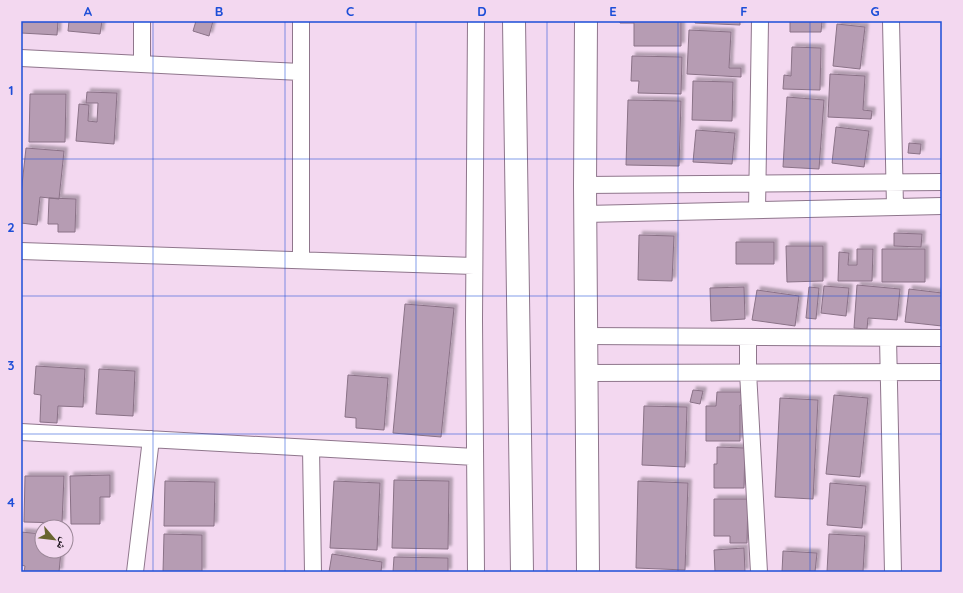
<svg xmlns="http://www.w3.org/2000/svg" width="963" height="593" font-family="Quicksand,'Noto Naskh Arabic',sans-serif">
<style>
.building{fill:#b69cb3;stroke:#8a7287;filter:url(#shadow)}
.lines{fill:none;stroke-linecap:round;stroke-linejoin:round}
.street-casing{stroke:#8f768c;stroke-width:18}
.primary-casing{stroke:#8f768c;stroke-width:24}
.street{stroke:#fff;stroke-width:16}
.primary{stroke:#fff;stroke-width:22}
.grid{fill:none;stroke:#1d4ed8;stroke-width:1;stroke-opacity:0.55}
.neatline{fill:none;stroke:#1d4ed8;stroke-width:1.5}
.grid-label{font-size:13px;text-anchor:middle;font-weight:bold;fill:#1d4ed8}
</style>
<defs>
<filter id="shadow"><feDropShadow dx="3.5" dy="-3.5" stdDeviation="1" flood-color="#0004"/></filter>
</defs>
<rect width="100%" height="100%" fill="#f3d8f0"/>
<path class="building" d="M22 21H58L57 35 21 33Z
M69 21H102L100 34 68 31Z
M196 21H213L209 36 193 31Z
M620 21H681V46H634V23H620Z
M695 21H740V25L695 23Z
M790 21H822L821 32H790Z
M837 24 865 27 860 69 833 66Z
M689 30 731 32 729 68H741V77L687 74Z
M792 47 821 48 820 90 783 89 784 75 791 76Z
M632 56 682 57 681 94 638 93 639 81H631Z
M830 74 865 76 863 110 872 111 871 119 828 117Z
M693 81 733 82 732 121 692 120Z
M87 92 117 93 114 144 76 141 79 104 89 105 88 121 97 122 98 103H86Z
M30 94H66L65 142H29Z
M787 97 824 100 819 169 783 167Z
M628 100 681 101 679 166 626 165Z
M836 127 869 131 864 167 832 163Z
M696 130 735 133 732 164 693 162Z
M909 143 921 144 920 154 908 153Z
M26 148 64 151 59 199 40 197 37 225 21 223V194Z
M49 198 76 199 75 232H58V224H48Z
M894 233 922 234 921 247 894 246Z
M639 235 674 236 672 281 638 280Z
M736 242H774V264H736Z
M786 246H823V281L787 282Z
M857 249H873L872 281H838L839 252 849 253 848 265H857Z
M882 249H925V282H882Z
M857 285 900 289 897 320 868 318 867 329 854 328Z
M824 286 849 288 846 316 821 313Z
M744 287 745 319 711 321 710 288Z
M809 287 819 288 816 319 806 318Z
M909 289 942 293V326L905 322Z
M757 290 799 296 795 326 752 320Z
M405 304 454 308 441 437 393 433Z
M36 366 85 369 83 407 58 406 57 423 40 422 41 395 34 394Z
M99 369 135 371 133 416 96 414Z
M348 375 388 378 384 430 356 428V418L345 417Z
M693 390 703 391 700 404 690 402Z
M717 392H743V405H740V441H706V406H716Z
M834 395 868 398 860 477 826 474Z
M780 398 818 400 813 499 775 497Z
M644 406 687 407 685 467 642 465Z
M717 447 745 448 744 488H714V464H717Z
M110 475V497H100V524H71L70 476Z
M25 476H64L62 523 24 522Z
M394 480 449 481 448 549 392 548Z
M165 481 215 482 214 526H164Z
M334 481 380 483 377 550 330 548Z
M638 481 688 483 685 570 636 568Z
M830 483 866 486 862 528 827 525Z
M714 499H748L747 543H730V536H714Z
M21 532 42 534V551H61L59 572H24L25 566 21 565Z
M164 534 202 535V572H163Z
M829 534 865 536 863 572H827Z
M744 548 745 572H715L714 550Z
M783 551 817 553 815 572H782Z
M332 554 382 562 381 572H329Z
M394 557 448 558V572H393Z"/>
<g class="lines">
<g class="street-casing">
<path id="street" d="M301 21V260
M476 21 474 320 476 572
M891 21 895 207
M21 58 301 72
M142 64V21
M585 185 942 182
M757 210 760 21
M585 214 942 206
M21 251 474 266
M586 336 942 338
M748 337V372L759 572
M888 338 893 572
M586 373 942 372
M21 432 475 457
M311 448 313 572
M135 572 151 439"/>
</g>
<g class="primary-casing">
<path id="primary" d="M514 21 522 572
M586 21 585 185 588 572"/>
</g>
<use href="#street" class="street"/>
<use href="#primary" class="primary"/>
</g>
<path class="grid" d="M153 21V572M285 21V572M416 21V572M547 21V572M678 21V572M810 21V572M21 159H942M21 296H942M21 434H942"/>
<rect width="963" height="593" fill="none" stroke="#f3d8f0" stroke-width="44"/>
<g transform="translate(54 539) rotate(118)"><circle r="19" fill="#f3d8f0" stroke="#9b8798"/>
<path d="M0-3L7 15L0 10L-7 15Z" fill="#696430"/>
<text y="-6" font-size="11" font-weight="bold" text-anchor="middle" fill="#160d15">ش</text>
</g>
<rect x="22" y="22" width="919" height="549" class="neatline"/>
<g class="grid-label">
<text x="88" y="16">A</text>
<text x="219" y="16">B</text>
<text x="350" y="16">C</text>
<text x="482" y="16">D</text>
<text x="613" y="16">E</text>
<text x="744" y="16">F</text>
<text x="875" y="16">G</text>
<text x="11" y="95">1</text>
<text x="11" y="232">2</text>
<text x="11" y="370">3</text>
<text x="11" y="507">4</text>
</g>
</svg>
